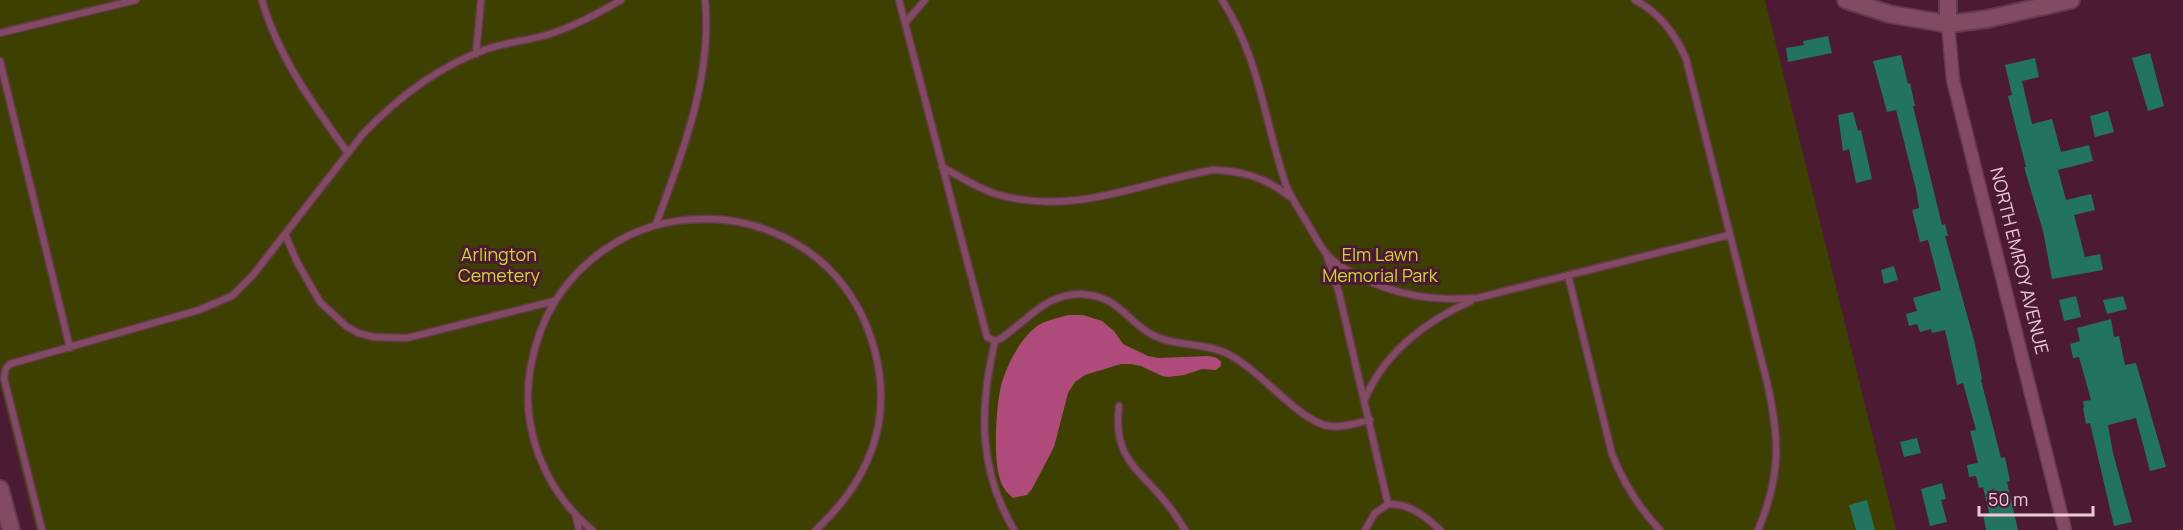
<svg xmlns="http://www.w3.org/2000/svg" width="2183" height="530" font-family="Manrope,sans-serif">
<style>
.green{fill:#3e4001}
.water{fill:#af4b7b}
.building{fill:#22735f}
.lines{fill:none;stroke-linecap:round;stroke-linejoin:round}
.service-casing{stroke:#65394f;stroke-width:9}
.minor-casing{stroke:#65394f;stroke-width:15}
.tertiary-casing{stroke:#65394f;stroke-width:20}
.service{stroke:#824a63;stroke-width:6}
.minor{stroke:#824a63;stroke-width:12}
.tertiary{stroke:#824a63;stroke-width:16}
.labels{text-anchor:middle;stroke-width:6;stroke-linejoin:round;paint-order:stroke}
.park-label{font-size:18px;fill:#ced639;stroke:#4d1a33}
.street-label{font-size:18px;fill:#ebc9d6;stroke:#4d1a33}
</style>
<rect width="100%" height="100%" fill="#4d1a33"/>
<path class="green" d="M0 0H1765L1896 530H36L0 385Z"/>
<path class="water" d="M1068 315H1083L1102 321 1114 331 1123 344 1148 356 1158 358 1209 356 1217 358 1221 362V366L1216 370 1202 369 1184 375 1168 377 1162 376 1141 366 1131 364H1121L1085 375 1075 382 1068 393 1054 447 1032 489 1027 495 1013 498C1007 493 1002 487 1000 479 993 458 996 407 1001 386 1006 366 1020 339 1037 326 1046 320 1058 318 1068 315Z"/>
<path class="building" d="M1828 36 1832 53 1788 62 1786 48 1804 45 1803 41Z
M2150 53 2164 106 2148 111 2132 58Z
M1901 55 1908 84 1910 83 1915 106H1913L1942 225 1945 224 1948 236H1945L1974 340 1982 379 1981 380 2001 458 2005 457 2010 481 2007 482 2018 530H1986L1983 514 1989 513 1983 487 1979 488 1976 476 1969 477 1967 465 1978 463 1970 431 1976 430 1963 383 1957 385 1945 330 1932 333 1931 329 1920 332 1917 324 1909 326 1906 314 1917 311 1913 298 1941 290 1928 240 1920 242 1912 210 1919 208 1916 189 1896 110 1887 112 1873 61Z
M2035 58 2039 77 2022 81 2032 124 2052 119 2061 152 2089 145 2093 161 2058 170 2066 200 2091 194 2095 210 2074 215 2085 257 2100 254 2103 270 2052 279 2043 231 2024 167H2026L2008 96 2012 95 2005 65Z
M2108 111 2114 132 2095 137 2090 116Z
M1853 112 1858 131 1861 130 1872 179 1856 183 1849 149 1843 151 1838 115Z
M1894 266 1898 280 1884 284 1881 270Z
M2076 296 2081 317 2064 321 2059 300Z
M2123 296 2127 309 2107 314 2103 300Z
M2111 319 2114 337 2119 336 2125 365 2136 363 2166 467 2150 471 2136 418 2108 425 2113 453 2132 522 2114 526 2090 423 2086 424 2083 408 2084 407 2083 401 2091 400 2079 357 2073 358 2070 344 2080 341 2077 328Z
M1917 438 1921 453 1904 457 1900 442Z
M1942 483 1946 499 1941 500 1947 522 1930 526 1921 489Z
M1867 500 1875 530H1856L1849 505Z"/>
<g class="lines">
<g class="service-casing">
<path id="service" d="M262 0C278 57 314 106 348 153
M899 0 987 337 995 341 1000 339C1027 321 1046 293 1082 294 1093 295 1103 297 1112 303 1126 312 1136 326 1151 334 1174 347 1202 342 1226 353 1259 368 1299 422 1329 426 1343 428 1357 423 1370 420
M1222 0C1260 58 1264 121 1286 185 1291 198 1299 209 1306 221 1312 231 1318 243 1325 252 1333 263 1346 270 1358 276 1398 296 1432 301 1477 298L1729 235
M1635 0C1660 13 1675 33 1686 59L1767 382C1780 439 1781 476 1758 530
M905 23 925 0
M0 33 136 0
M476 54 481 0
M0 61 70 348
M942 167C959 176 977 188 996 194 1073 217 1138 183 1213 170 1241 170 1269 179 1290 197
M656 224C682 155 713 75 705 0
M285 234 297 262 320 302 346 326 358 333 374 337 407 338 554 301
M1327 256 1339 293 1388 504 1375 513 1365 530
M1568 275 1612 454C1623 482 1639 508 1660 530
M995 341C979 408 978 469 1014 530
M1365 399C1384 353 1426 321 1471 301
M1119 406C1113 456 1135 466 1163 499 1172 509 1178 519 1185 530
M1388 504C1409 503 1425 516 1440 530
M576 516 579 530
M42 530 4 378 6 368 10 364 199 310 232 296 253 275 362 135C397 98 439 66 487 49 508 42 530 40 550 34 575 26 599 13 621 0
M592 530C544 490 519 427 531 365 540 317 564 278 604 250 637 227 671 218 711 219 752 220 795 237 826 266 873 311 894 387 872 449 860 482 841 506 816 530"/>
</g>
<g class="minor-casing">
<path id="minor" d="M1948 24 1953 80 2065 530"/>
</g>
<g class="tertiary-casing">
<path id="tertiary" d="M1846 0 1889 14 1948 24 1987 19 2071 0
M1948 0V24
M0 489 11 530"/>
</g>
<use href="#service" class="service"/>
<use href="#minor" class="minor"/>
<use href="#tertiary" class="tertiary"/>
</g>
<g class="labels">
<g class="park-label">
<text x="499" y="261">Arlington<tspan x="499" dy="21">Cemetery</tspan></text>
<text x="1380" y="261">Elm Lawn<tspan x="1380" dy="21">Memorial Park</tspan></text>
</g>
<g class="street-label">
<text transform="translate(2019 261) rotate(76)" y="6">NORTH EMROY AVENUE</text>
</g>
</g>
<path d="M1979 506v9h114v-9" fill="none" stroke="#ebc9d6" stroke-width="3"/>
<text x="1988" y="506" font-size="18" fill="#ebc9d6" stroke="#4d1a33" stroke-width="4.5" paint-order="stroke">50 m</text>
</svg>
